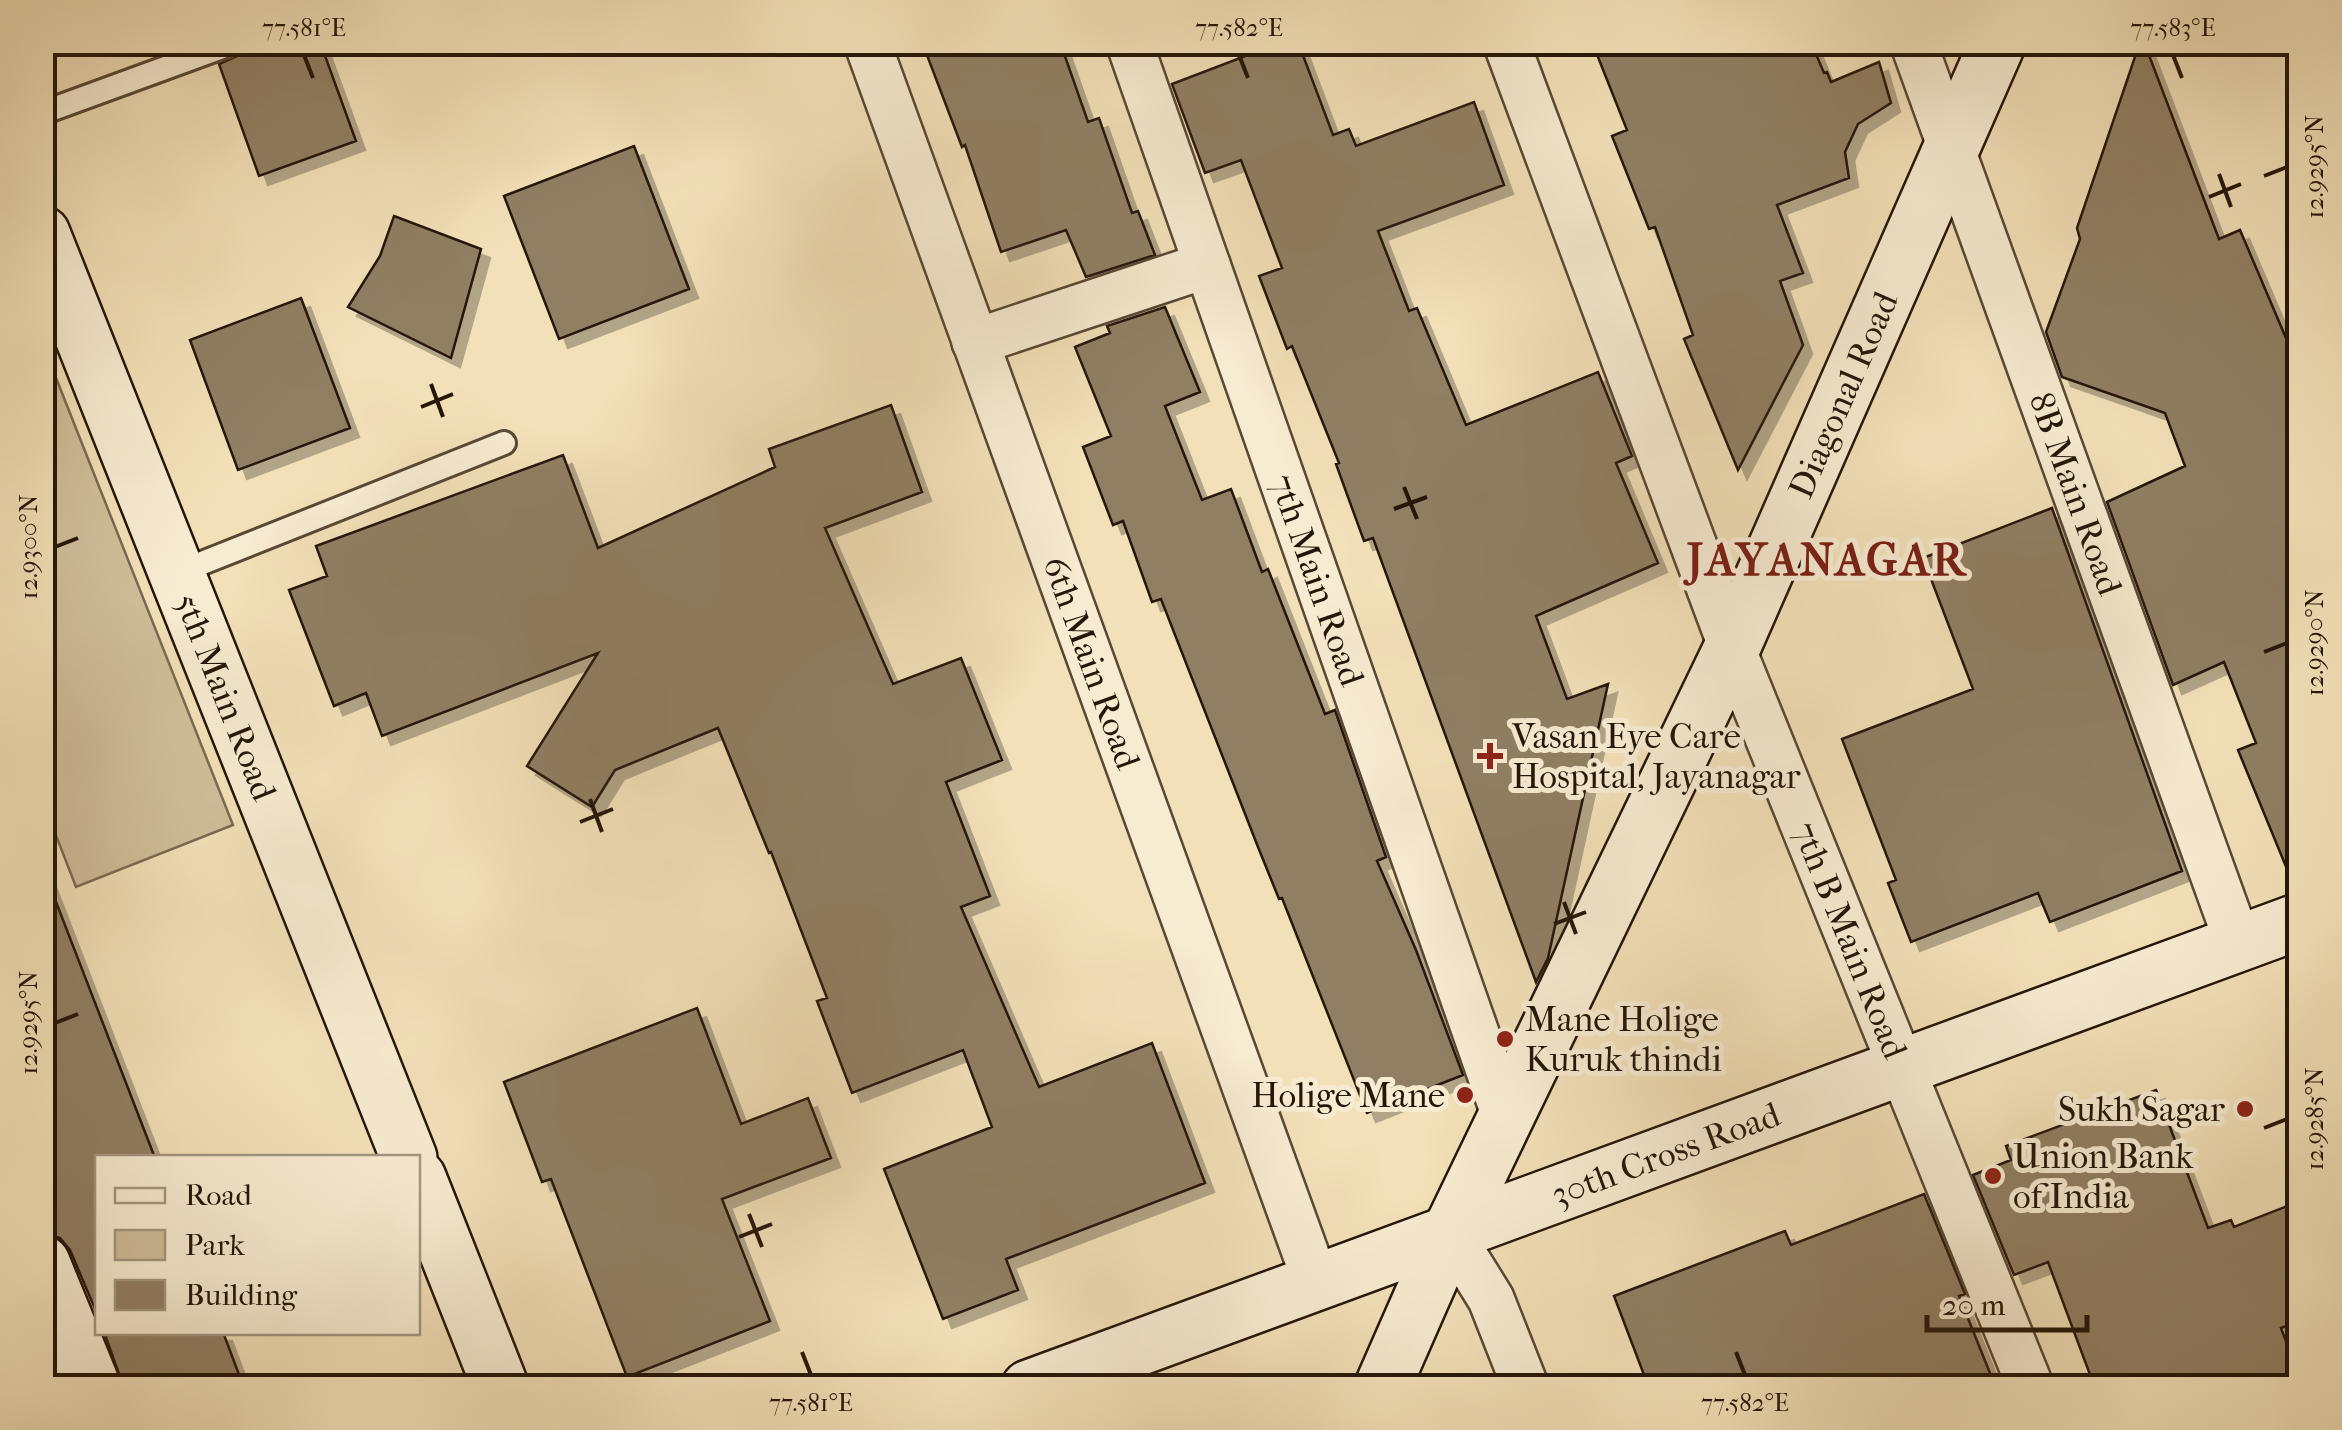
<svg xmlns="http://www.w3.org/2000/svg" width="2342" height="1430" font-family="'IM FELL French Canon',serif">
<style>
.green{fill:#cfbe9a;stroke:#7a6a51;stroke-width:2.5}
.building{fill:#907f64;stroke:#251608;stroke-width:2.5;filter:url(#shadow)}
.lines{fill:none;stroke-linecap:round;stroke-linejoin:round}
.lane-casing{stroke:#584834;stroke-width:28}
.street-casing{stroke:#584834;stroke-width:50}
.secondary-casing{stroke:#251608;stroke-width:60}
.lane{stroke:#f7ebd1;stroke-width:22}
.street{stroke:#f7ebd1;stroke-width:45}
.secondary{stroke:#f7ebd1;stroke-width:55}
.rail{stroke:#251608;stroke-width:8;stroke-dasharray:18 18;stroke-linecap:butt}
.ticks{fill:none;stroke:#251608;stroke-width:4}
.poi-dot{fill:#8f2418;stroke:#f7ebd1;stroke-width:4}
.labels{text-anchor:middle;stroke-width:10;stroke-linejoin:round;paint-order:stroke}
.street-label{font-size:35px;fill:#251608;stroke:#f7ebd1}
.poi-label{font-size:35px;fill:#251608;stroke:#f7ebd1;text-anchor:start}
.district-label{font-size:45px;font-weight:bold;letter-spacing:2.5px;fill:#7a1f14;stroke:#f7ebd1}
.neatline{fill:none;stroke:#251608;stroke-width:4}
.ticks-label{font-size:25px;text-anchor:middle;fill:#251608}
</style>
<defs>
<filter id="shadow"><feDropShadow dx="9" dy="9" stdDeviation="0" flood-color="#0004"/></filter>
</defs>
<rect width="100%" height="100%" fill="#f2e0b8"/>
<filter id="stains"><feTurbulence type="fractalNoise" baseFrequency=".002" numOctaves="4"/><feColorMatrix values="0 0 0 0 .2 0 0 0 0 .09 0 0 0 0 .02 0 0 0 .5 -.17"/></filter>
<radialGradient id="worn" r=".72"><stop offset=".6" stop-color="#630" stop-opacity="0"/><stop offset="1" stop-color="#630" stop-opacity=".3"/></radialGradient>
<path class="green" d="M43 345 233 825 76 887 43 802Z"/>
<path class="building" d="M242 42H320L356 141 259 176 219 64 239 55Z
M922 42H1060L1088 122 1099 118 1132 213 1138 211 1155 255 1086 277 1066 230 1001 252 965 145 962 147Z
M1282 42H1298L1333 135 1349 129 1356 146 1474 102 1504 185 1378 231 1409 311 1417 308 1466 425 1598 372 1632 456 1616 463 1658 563 1536 616 1567 699 1608 684 1548 958 1536 982 1373 538 1364 541 1336 464 1339 463 1292 346 1287 349 1259 276 1282 268 1241 160 1205 173 1172 84Z
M1592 42H1811L1824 73 1827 72 1831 82 1879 62 1891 103 1858 124 1845 152 1849 178 1777 205 1803 273 1780 281 1803 345 1738 470 1684 339 1693 335 1655 227 1649 229 1612 136 1627 130Z
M2140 42H2144L2219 239 2240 230 2300 371V891H2296L2238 750 2256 743 2224 662 2173 685 2107 502 2185 466 2165 413 2062 377 2046 332 2080 239 2077 228Z
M634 146 689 289 559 339 504 196Z
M394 216 481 249 451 358 348 307 380 256Z
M301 298 350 428 238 470 190 340Z
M1165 307 1200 392 1165 406 1202 500 1231 489 1262 572 1268 569 1325 714 1335 710 1386 857 1377 861 1416 950 1463 1075 1367 1113 1282 898 1279 899 1258 847 1161 599 1152 602 1123 521 1113 525 1083 447 1111 436 1075 347 1110 333 1107 326Z
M891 405 922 492 825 528 893 684 961 658 1002 760 946 782 990 896 961 907 1039 1087 1152 1043 1205 1183 1006 1259 1018 1290 943 1319 884 1169 992 1127 963 1050 852 1093 817 1001 827 998 771 852 769 853 718 728 615 770 592 807 527 766 598 653 382 736 366 693 334 706 289 590 327 576 316 546 563 455 598 548 775 467 769 449Z
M2052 508 2182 871 2050 922 2038 893 1911 942 1888 883 1896 880 1842 739 1973 689 1923 558Z
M46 876 155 1158H98V1316L70 1250 60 1238 42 1232V877Z
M697 1008 741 1124 808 1098 831 1158 722 1199 770 1321 627 1377 551 1179 542 1182 504 1082Z
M2156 1090 2208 1228 2231 1220 2234 1227 2300 1201V1321L2281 1328 2300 1379V1388H2095L2048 1262 2014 1275 1973 1175 2011 1160 2006 1146Z
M1924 1194 1965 1294 1959 1296 1996 1388H1649L1614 1296 1785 1231 1791 1245Z
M104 1332H223L244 1388H124Z
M42 1347 59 1388H42Z"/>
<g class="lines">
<g class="lane-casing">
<path id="lane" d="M42 113 228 45
M177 573 504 443"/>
</g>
<g class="street-casing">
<g id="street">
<path id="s1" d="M867 42 1316 1282"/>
<path id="s2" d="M1129 42 1506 1119"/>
<path id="s3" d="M1506 42 1732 648 2031 1388"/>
<path id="s4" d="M1913 42 2238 943"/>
<path d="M975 342 1207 265"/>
<path d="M1450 1233 1491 1299 1526 1388"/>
</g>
</g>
<g class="secondary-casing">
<g id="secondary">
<path id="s5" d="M42 234 409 1158"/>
<path d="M418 1178 501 1388"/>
<path d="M42 1263 93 1388"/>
<path id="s6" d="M1029 1388 2300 921"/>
<path id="s7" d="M1382 1388 1450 1233 1732 648 1998 42"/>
</g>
</g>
<use href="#lane" class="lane"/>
<use href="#street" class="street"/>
<use href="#secondary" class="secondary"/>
<path class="rail" d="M42 1383 44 1388"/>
</g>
<path class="ticks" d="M304 55 313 78M1239 55 1248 78M2173 55 2182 78M2219 174 2231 207M2264 176 2287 167M2209 197 2241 184M431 384 443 417M421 407 453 394M1404 487 1417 519M1394 509 1427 497M55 547 78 538M2264 652 2287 643M590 799 602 832M580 822 613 809M1564 902 1576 934M1554 924 1586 912M55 1023 78 1014M2264 1128 2287 1119M749 1214 762 1247M739 1237 772 1224M802 1352 811 1375M1736 1352 1745 1375"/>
<g class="poi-dot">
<path d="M1485 741h10v10h10v10h-10v10h-10v-10h-10v-10h10z"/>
<circle cx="1505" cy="1039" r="10"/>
<circle cx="1465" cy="1095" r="10"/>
<circle cx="2245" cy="1109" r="10"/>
<circle cx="1993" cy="1176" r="10"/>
</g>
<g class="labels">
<g class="street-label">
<text dy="12" stroke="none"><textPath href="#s7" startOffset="1095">Diagonal Road</textPath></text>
<text dy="12" stroke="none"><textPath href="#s4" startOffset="480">8B Main Road</textPath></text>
<text dy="12" stroke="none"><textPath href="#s2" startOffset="570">7th Main Road</textPath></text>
<text dy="12" stroke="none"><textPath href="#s1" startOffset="660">6th Main Road</textPath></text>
<text dy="12" stroke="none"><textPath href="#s5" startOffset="498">5th Main Road</textPath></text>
<text dy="12" stroke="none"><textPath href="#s3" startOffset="962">7th B Main Road</textPath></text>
<text dy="12" stroke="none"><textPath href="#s6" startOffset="678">30th Cross Road</textPath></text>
</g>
<g class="poi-label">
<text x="1512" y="748">Vasan Eye Care<tspan x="1512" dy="40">Hospital, Jayanagar</tspan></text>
<text x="1525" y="1031">Mane Holige<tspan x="1525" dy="40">Kuruk thindi</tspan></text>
<text x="1445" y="1107" text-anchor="end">Holige Mane</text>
<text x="2225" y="1121" text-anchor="end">Sukh Sagar</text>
<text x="2013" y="1168">Union Bank<tspan x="2013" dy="40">of India</tspan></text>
</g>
<g class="district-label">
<text x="1827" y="575">JAYANAGAR</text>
</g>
</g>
<rect width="2342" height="1430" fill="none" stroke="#f2e0b8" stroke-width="110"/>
<rect x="95" y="1155" width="325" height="180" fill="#f7ebd1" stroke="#a39681" stroke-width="2.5"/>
<rect x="115" y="1188" width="50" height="15" fill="#f7ebd1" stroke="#a39681" stroke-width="2.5"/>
<text x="185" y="1205" font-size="30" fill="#251608">Road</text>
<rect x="115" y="1230" width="50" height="30" fill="#cfbe9a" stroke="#a39681" stroke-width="2.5"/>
<text x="185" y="1255" font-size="30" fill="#251608">Park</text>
<rect x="115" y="1280" width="50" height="30" fill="#907f64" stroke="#a39681" stroke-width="2.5"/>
<text x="185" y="1305" font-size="30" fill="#251608">Building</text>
<path d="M1927 1315v15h160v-15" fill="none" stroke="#251608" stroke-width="5"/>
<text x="1942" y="1315" font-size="30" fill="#251608" stroke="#f7ebd1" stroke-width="8" paint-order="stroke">20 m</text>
<rect x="55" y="55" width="2232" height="1320" class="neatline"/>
<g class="ticks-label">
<text x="304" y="36">77.581°E</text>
<text x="1239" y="36">77.582°E</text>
<text x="2173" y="36">77.583°E</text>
<text transform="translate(2314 167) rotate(-90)" y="9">12.9295°N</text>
<text transform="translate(28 547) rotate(-90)" y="9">12.9300°N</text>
<text transform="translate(2314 643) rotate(-90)" y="9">12.9290°N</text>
<text transform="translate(28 1023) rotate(-90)" y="9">12.9295°N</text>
<text transform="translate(2314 1119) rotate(-90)" y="9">12.9285°N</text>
<text x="811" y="1411">77.581°E</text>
<text x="1745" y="1411">77.582°E</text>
</g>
<rect width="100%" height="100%" filter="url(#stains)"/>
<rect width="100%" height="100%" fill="url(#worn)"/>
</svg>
